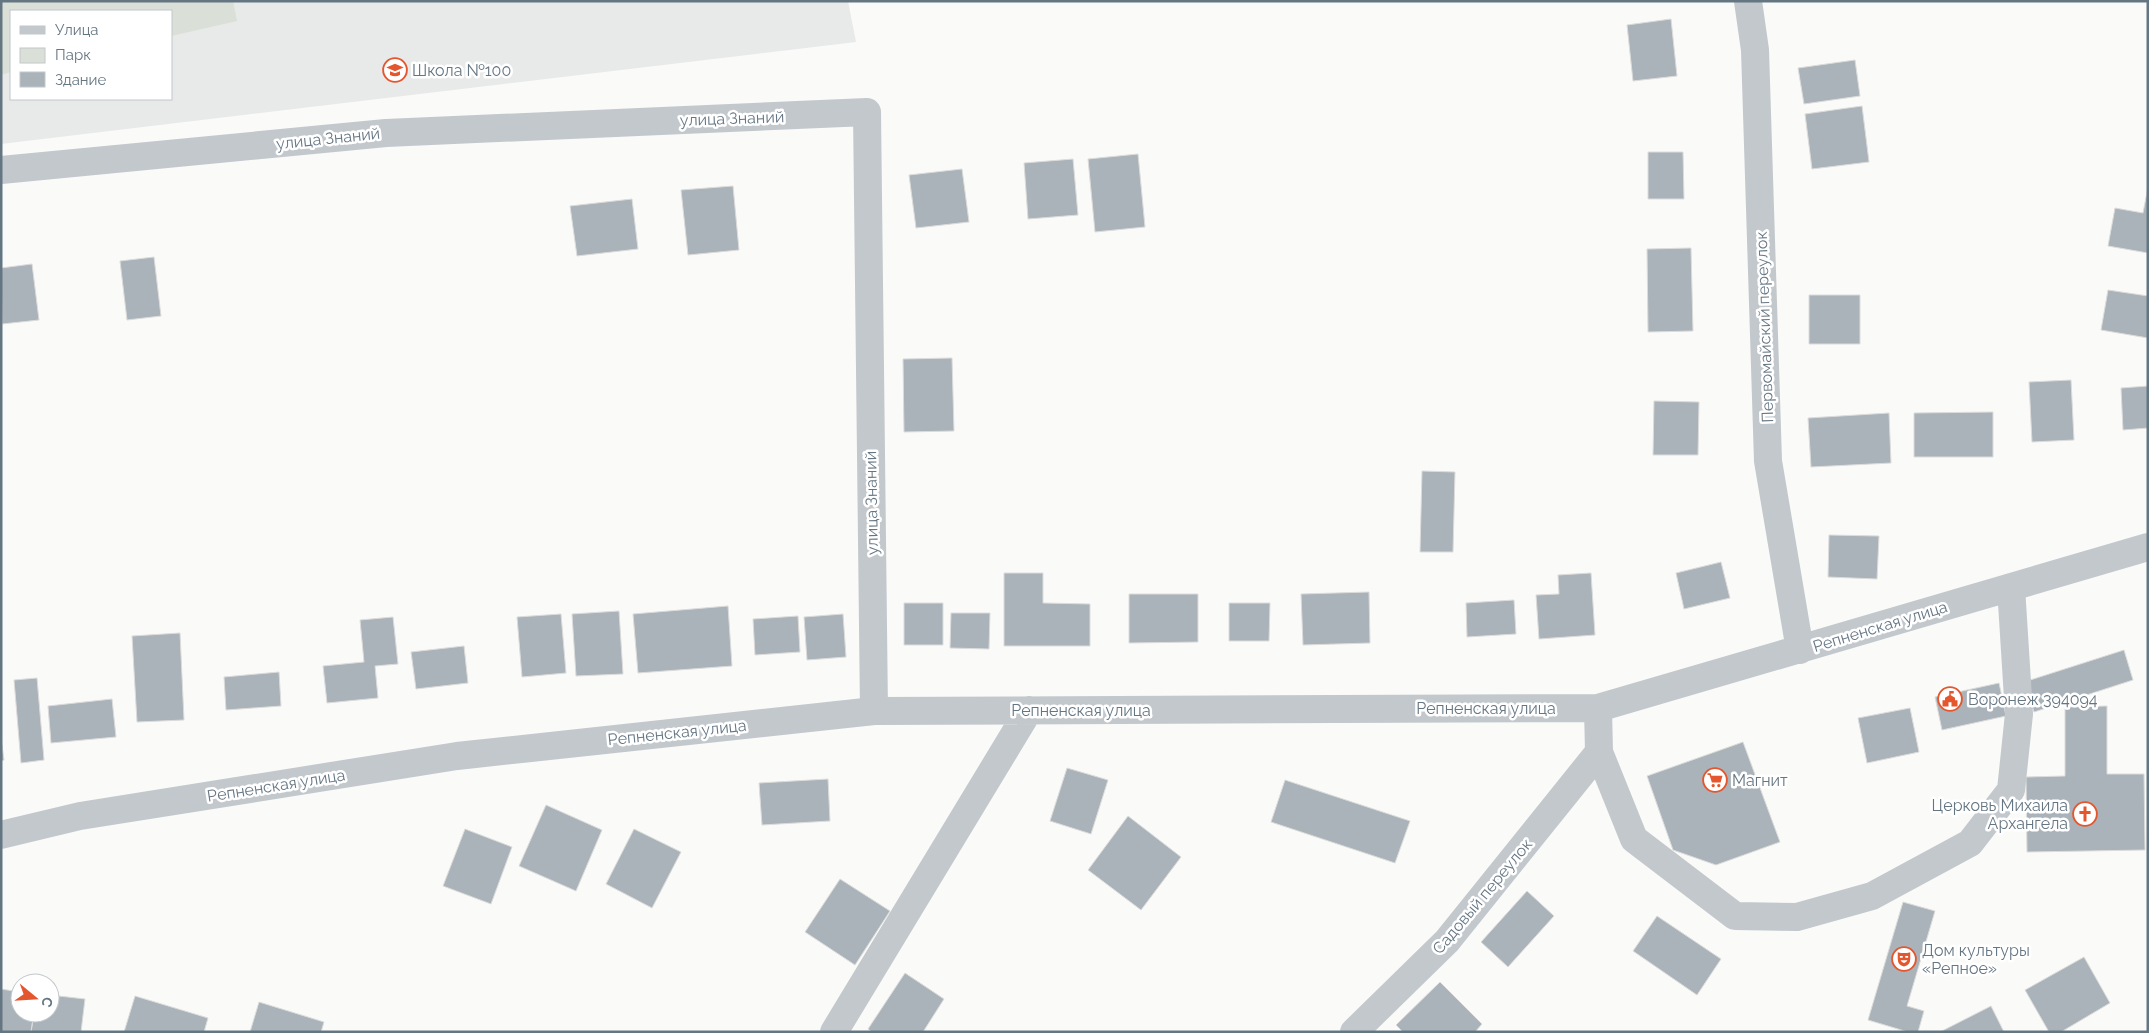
<svg xmlns="http://www.w3.org/2000/svg" width="2149" height="1033" font-family="Raleway,sans-serif">
<style>
.built{fill:#e8e9e9;fill-rule:evenodd}
.green{fill:#dadfd7}
.building{fill:#aab3b9;stroke:#dcdcda}
.lines{fill:none;stroke-linecap:round;stroke-linejoin:round}
.minor{stroke:#c3c8cc;stroke-width:28}
.labels{text-anchor:middle;stroke-width:5;stroke-linejoin:round;paint-order:stroke}
.poi-label{font-size:16px;fill:#657683;stroke:#fff;text-anchor:start}
.street-label{font-size:16px;fill:#657683;stroke:#fff}
</style>
<rect width="100%" height="100%" fill="#fafaf8"/>
<path class="built" d="M1 1H848L856 42 1 144ZM11 11H171V99H11Z"/>
<path class="green" d="M1 1H233L237 21 171 36V11H11V72L1 75Z"/>
<path class="building" d="M1671 19 1677 76 1633 81 1627 25Z
M1855 60 1860 96 1804 104 1798 68Z
M1862 106 1869 162 1812 169 1805 114Z
M1648 152H1683L1684 199H1648Z
M1138 154 1145 227 1095 232 1088 159Z
M1073 159 1078 215 1028 219 1024 163Z
M962 169 969 222 916 228 909 175Z
M733 186 739 250 688 255 681 190Z
M2148 187V253L2108 246 2115 208 2143 213Z
M632 199 638 249 577 256 570 206Z
M1691 248 1693 331 1648 332 1647 249Z
M154 257 161 316 127 320 120 261Z
M32 264 39 320 2 324 1 268Z
M2108 290 2148 296V338L2101 330Z
M1809 295H1860V344H1809Z
M952 358 954 431 904 432 903 359Z
M2071 380 2074 440 2032 442 2029 382Z
M2148 386V428L2123 430 2121 388Z
M1654 401 1699 402 1698 455H1653Z
M1993 412V457H1914V413Z
M1889 413 1891 463 1811 467 1808 418Z
M1422 471 1455 472 1453 552H1420Z
M1829 535 1879 536 1877 579 1828 577Z
M1721 562 1730 598 1684 609 1676 573Z
M1004 573H1043V603L1090 604V646H1004Z
M1591 573 1595 635 1539 639 1536 595 1559 594 1558 575Z
M1369 592 1370 643 1303 645 1301 594Z
M1129 594H1198V642L1129 643Z
M1514 600 1516 634 1467 637 1466 603Z
M904 603H943V645H904Z
M1229 603H1270L1269 641H1229Z
M728 606 732 666 638 673 633 614Z
M619 611 623 674 576 676 572 614Z
M951 613H990L989 649 950 648Z
M561 614 566 673 522 677 517 617Z
M843 614 846 657 807 660 804 617Z
M798 616 800 652 755 655 753 619Z
M393 617 398 664 375 666 378 698 327 703 323 666 364 662 360 620Z
M180 633 184 720 137 722 132 636Z
M464 646 468 683 416 689 411 652Z
M2124 650 2133 680 2034 712 2024 682Z
M279 672 281 706 226 710 224 677Z
M37 678 44 760 21 763 14 680Z
M1999 683 2006 716 1942 730 1935 697Z
M112 699 116 737 51 743 48 706Z
M2107 706V774H2144L2145 850 2027 852 2026 777 2065 776V707Z
M1910 708 1919 752 1867 763 1858 718Z
M1 738 4 760 1 761Z
M1743 742 1780 842 1716 865 1673 850 1647 776Z
M1067 768 1108 780 1091 834 1050 821Z
M828 779 830 821 762 825 759 783Z
M1285 780 1410 821 1395 863 1271 822Z
M546 805 602 830 576 891 519 866Z
M1128 816 1181 857 1141 910 1088 870Z
M465 829 512 847 491 904 443 886Z
M634 829 681 852 652 908 606 884Z
M840 879 890 911 855 965 805 932Z
M1527 891 1554 916 1508 967 1481 942Z
M1903 902 1935 911 1907 1006 1924 1011 1918 1032H1908L1868 1020Z
M1657 916 1721 959 1697 995 1633 951Z
M2084 957 2110 1003 2061 1032H2049L2025 990Z
M905 973 944 999 923 1032H872L868 1029Z
M1440 982 1482 1024 1475 1032H1403L1396 1025Z
M1 989 20 992V1013H34L31 1032H1Z
M50 995 85 999 81 1032H31L34 1013H50Z
M135 996 208 1018 204 1032H124Z
M259 1002 324 1022 321 1032H250Z
M1991 1006 2004 1032H1940Z"/>
<g class="lines">
<path class="minor" d="M1748 1 1755 50 1768 461 1800 650
M1 170 386 133 867 112 874 711
M1598 708 1599 752 1634 839 1735 916 1797 917 1872 896 1970 843 2011 790 2019 714 2011 587
M1 835 80 816 457 756 874 711 1598 708 2148 547
M834 1032 1029 710
M1354 1032 1447 941 1599 752"/>
</g>
<defs>
<g id="school-ring" transform="scale(1.25)"><circle r="9.5" fill="#fff" stroke="#e4572e" stroke-width="1.5"/><path d="M0-5L7-2L0 1L-7-2ZM-4 1L0 2.5L4 1V4Q0 6-4 4Z" fill="#e4572e"/></g>
<g id="civic-ring" transform="scale(1.25)"><circle r="9.5" fill="#fff" stroke="#e4572e" stroke-width="1.5"/><path d="M-.6-6.5H3V-4.5H.6V-3L4-1V1h2V6H-6V1h2V-1L-.6-3ZM-1.2 2.5V6h2.4V2.5Z" fill="#e4572e"/></g>
<g id="supermarket-ring" transform="scale(1.25)"><circle r="9.5" fill="#fff" stroke="#e4572e" stroke-width="1.5"/><path d="M-6-5.5h2.5l.6 2H6L4.5 2H-2.5L-4.4-4H-6ZM-1.5 3.2a1.3 1.3 0 1 0 .1 0ZM3 3.2a1.3 1.3 0 1 0 .1 0Z" fill="#e4572e"/></g>
<g id="church-ring" transform="scale(1.25)"><circle r="9.5" fill="#fff" stroke="#e4572e" stroke-width="1.5"/><path d="M-1.2-6h2.4v3.5h3.3v2.4h-3.3V6h-2.4V-.1h-3.3v-2.4h3.3Z" fill="#e4572e"/></g>
<g id="theatre-ring" transform="scale(1.25)"><circle r="9.5" fill="#fff" stroke="#e4572e" stroke-width="1.5"/><path d="M-5-5.5Q0-4 5-5.5V0Q5 5 0 6Q-5 5-5 0ZM-3.3-2.5H-1v1.5H-3.3ZM1-2.5H3.3v1.5H1ZM-2.8 1Q0 5.5 2.8 1Z" fill="#e4572e"/></g>
</defs>
<g fill-rule="evenodd">
<use href="#school-ring" x="395" y="70"/>
<use href="#civic-ring" x="1950" y="699"/>
<use href="#supermarket-ring" x="1715" y="780"/>
<use href="#church-ring" x="2085" y="814"/>
<use href="#theatre-ring" x="1904" y="959"/>
</g>
<g class="labels">
<g class="poi-label">
<text x="412" y="76">Школа №100</text>
<text x="1968" y="705">Воронеж 394094</text>
<text x="1732" y="786">Магнит</text>
<text x="2068" y="811" text-anchor="end">Церковь Михаила<tspan x="2068" dy="18">Архангела</tspan></text>
<text x="1922" y="956">Дом культуры<tspan x="1922" dy="18">«Репное»</tspan></text>
</g>
<g class="street-label">
<text transform="translate(732 118) rotate(-2)" y="6">улица Знаний</text>
<text transform="translate(328 138) rotate(-6)" y="6">улица Знаний</text>
<text transform="translate(1764 327) rotate(-92)" y="6">Первомайский переулок</text>
<text transform="translate(871 503) rotate(-91)" y="6">улица Знаний</text>
<text transform="translate(1880 626) rotate(-17)" y="6">Репненская улица</text>
<text x="1486" y="714">Репненская улица</text>
<text x="1081" y="716">Репненская улица</text>
<text transform="translate(677 732) rotate(-6)" y="6">Репненская улица</text>
<text transform="translate(276 785) rotate(-9)" y="6">Репненская улица</text>
<text transform="translate(1482 896) rotate(-50)" y="6">Садовый переулок</text>
</g>
</g>
<rect width="2149" height="1033" fill="none" stroke="#657683" stroke-width="5"/>
<rect x="10" y="10" width="162" height="90" fill="#ffffff" stroke="#c1c8cd"/>
<rect x="20" y="26" width="25" height="8" fill="#c3c8cc" stroke="#c1c8cd"/>
<text x="55" y="35" font-size="15" fill="#657683">Улица</text>
<rect x="20" y="48" width="25" height="15" fill="#dadfd7" stroke="#c1c8cd"/>
<text x="55" y="60" font-size="15" fill="#657683">Парк</text>
<rect x="20" y="72" width="25" height="15" fill="#aab3b9" stroke="#c1c8cd"/>
<text x="55" y="85" font-size="15" fill="#657683">Здание</text>
<g transform="translate(35 998) rotate(108)"><circle r="24" fill="#ffffff" stroke="#c1c8cd"/>
<path d="M0-4L9 19L0 12L-9 19Z" fill="#e4572e"/>
<text y="-8" font-size="14" font-weight="bold" text-anchor="middle" fill="#657683">С</text>
</g>
</svg>
